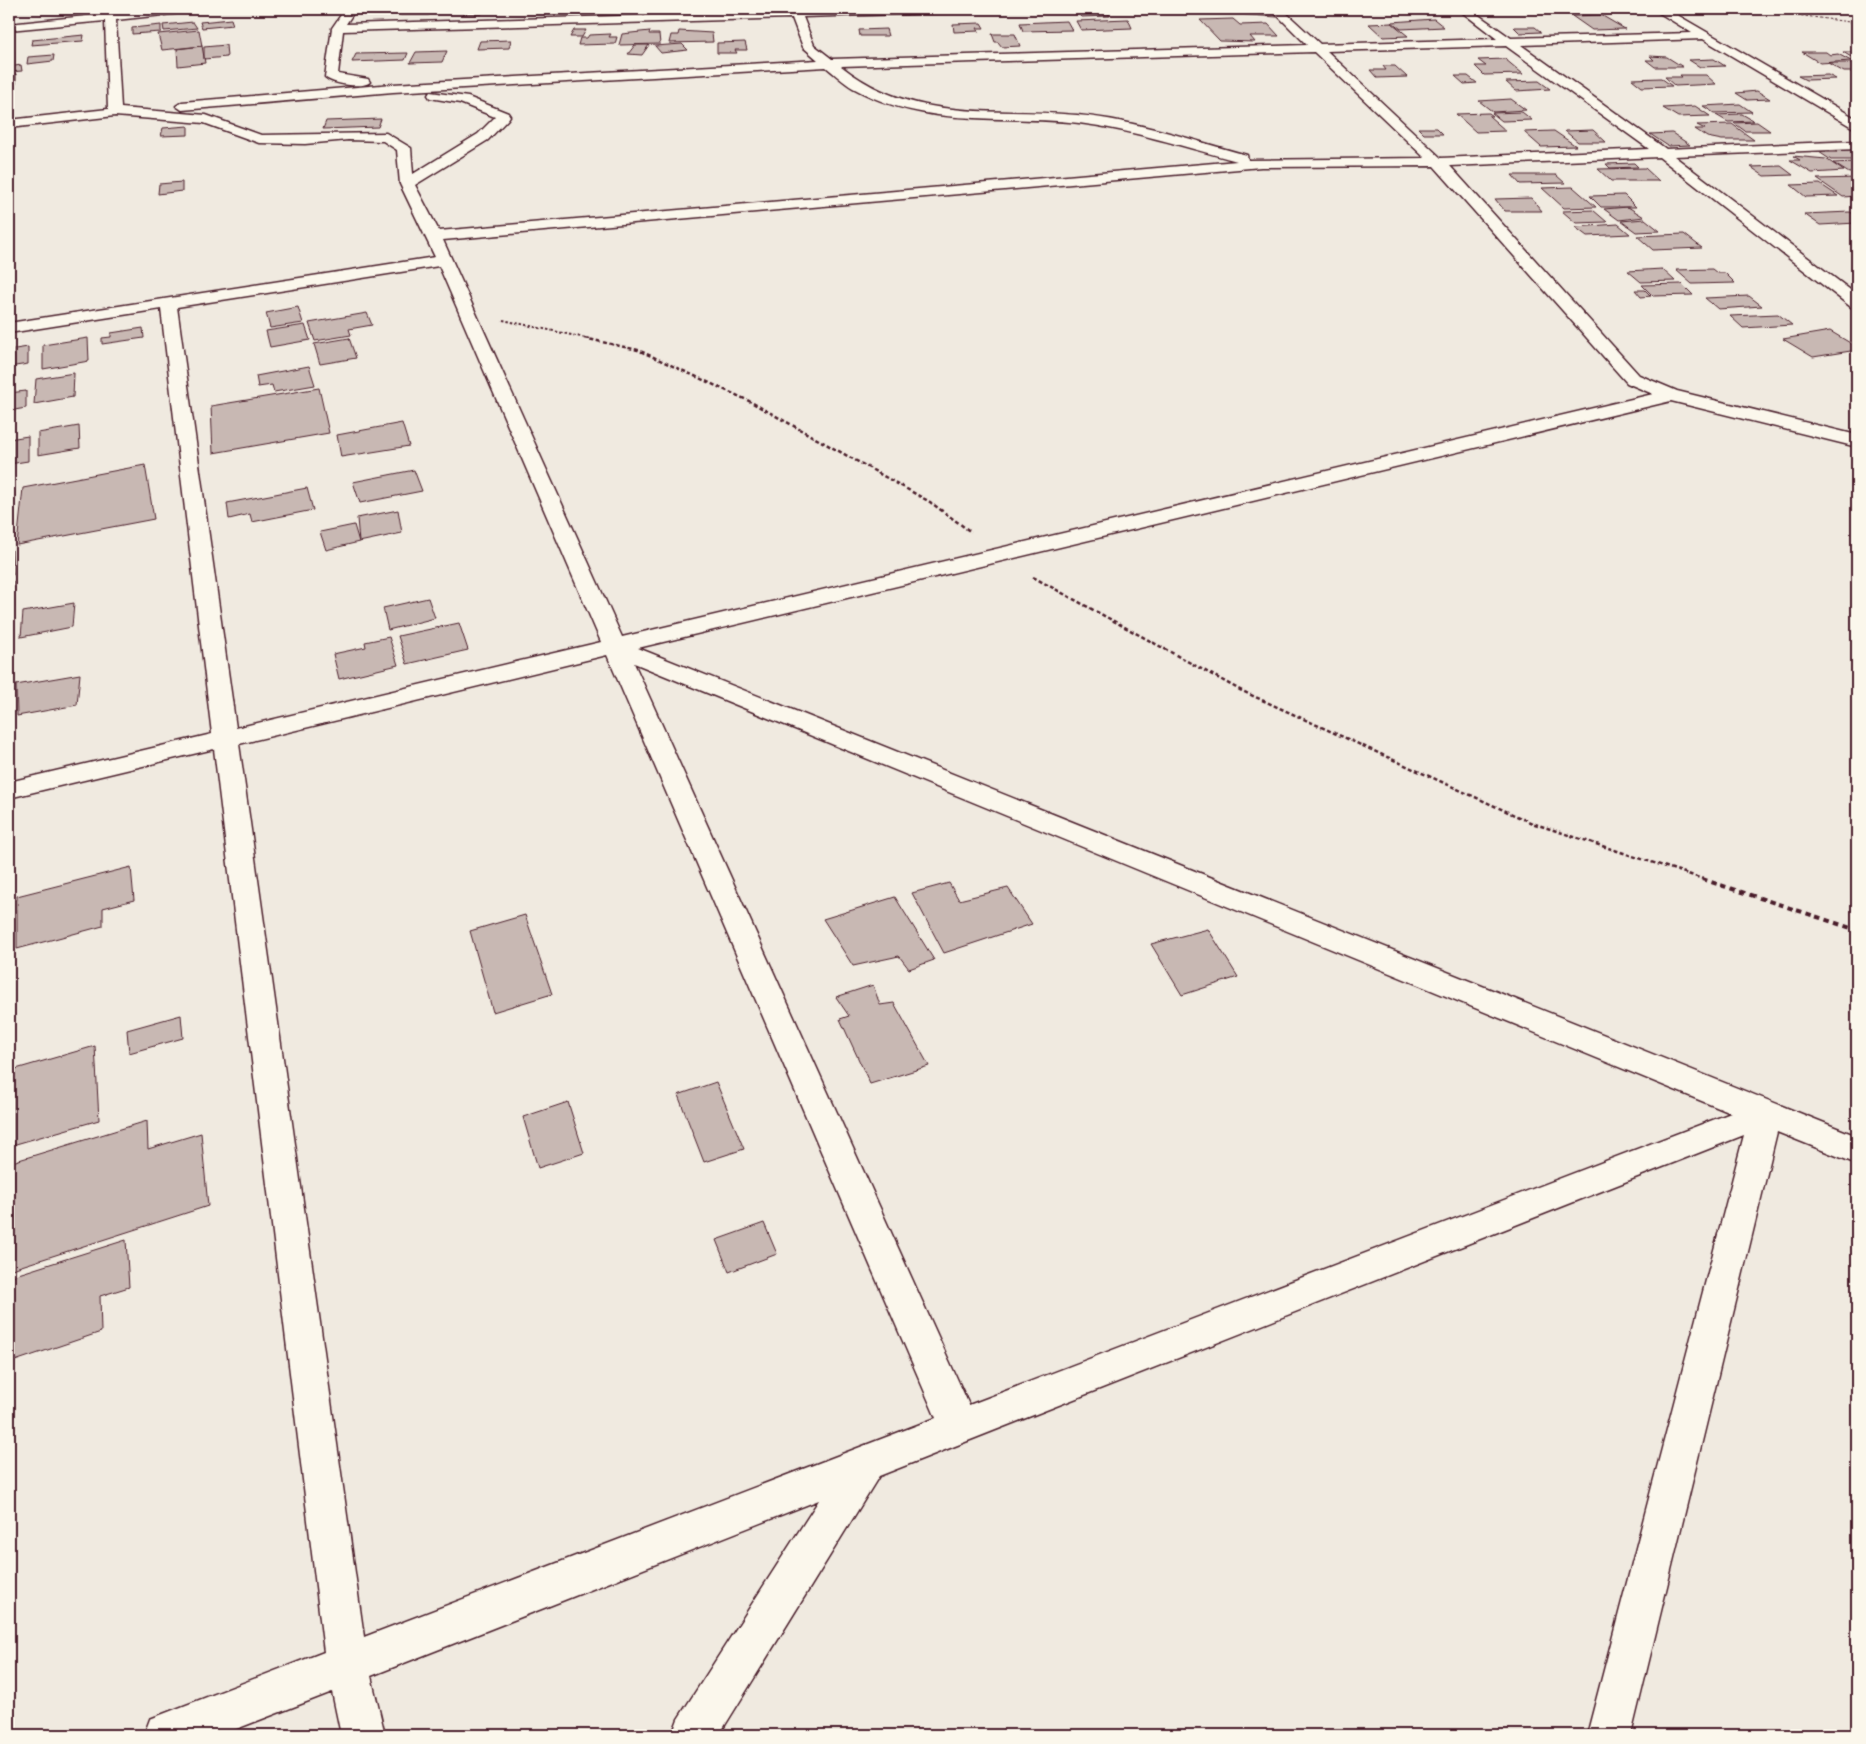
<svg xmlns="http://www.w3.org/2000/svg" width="1866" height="1744" font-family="Delius,sans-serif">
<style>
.building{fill:#c8b8b3;stroke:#4a1f2b}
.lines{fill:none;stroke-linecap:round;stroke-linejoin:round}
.street-casing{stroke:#4a1f2b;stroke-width:3}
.path-far3{stroke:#4a1f2b;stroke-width:1;stroke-dasharray:2.5 2;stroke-linecap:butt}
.path-far2{stroke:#4a1f2b;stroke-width:2;stroke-dasharray:2.5 2;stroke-linecap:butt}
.path-far1{stroke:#4a1f2b;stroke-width:2.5;stroke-dasharray:4 2.5;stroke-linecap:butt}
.path{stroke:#4a1f2b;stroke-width:4;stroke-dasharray:5.5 4.5;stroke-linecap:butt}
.street{fill:#fbf7ec;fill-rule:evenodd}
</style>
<rect width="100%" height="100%" fill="#f0eae0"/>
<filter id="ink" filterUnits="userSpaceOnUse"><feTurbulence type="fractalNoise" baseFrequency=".02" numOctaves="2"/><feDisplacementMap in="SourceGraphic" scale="10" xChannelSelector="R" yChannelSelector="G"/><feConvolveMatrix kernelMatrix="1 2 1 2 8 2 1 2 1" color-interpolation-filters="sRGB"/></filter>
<g filter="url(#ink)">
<path class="building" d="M405 9H431L429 15H400Z
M464 9H483L482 14H463Z
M582 9H603L602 13 579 14Z
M690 9H711L710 14 688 15Z
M1231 9H1269L1277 17 1237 14Z
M1077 13H1108L1110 16 1081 17Z
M1601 15 1625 29 1592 30 1572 16Z
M231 19 233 25 202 28 200 22Z
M1128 19 1132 28 1081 30 1076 21Z
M1233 19 1240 25 1268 24 1279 36H1250L1255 42 1220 41 1200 20Z
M1434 19 1444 27 1401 29 1392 22Z
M1067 21 1072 30 1023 31 1020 23Z
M193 22 197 28 164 31 163 25Z
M981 23 984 28H977L979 31 954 32 953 24Z
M1392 23 1408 36 1383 37 1369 24Z
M161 25V32L132 34V28Z
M1514 27H1535L1541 32 1520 33Z
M886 29 888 36H860L859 30Z
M199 30 202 46 162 50 158 34Z
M574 30H586L582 37H570Z
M650 31 649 34H659L660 44 619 45 622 34Z
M679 31 712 33 713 42 669 43 671 35H678Z
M611 34 609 37H617L615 44 578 45 580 38H587L589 35Z
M992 34H1015L1020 46 1002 47 998 42H995Z
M84 35 83 41 31 45 32 40Z
M511 40 509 48 477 49 480 41Z
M745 42 747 50H735L737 53H717V43Z
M682 44 688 50 661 53 655 46Z
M226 45 227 57 204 59V47Z
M635 45H649L642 55 628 54Z
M202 46 205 63 178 66 177 49Z
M9 51H14V65L9 66Z
M447 51 442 62 410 63 416 52Z
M1802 52H1826L1830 55 1838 54 1851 61 1820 63Z
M1843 52H1857V60H1856Z
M408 53 405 60 352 62 356 54Z
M54 55 53 61 27 64 28 57Z
M1650 56 1667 57 1683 67H1655L1646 60H1654Z
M1505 59 1523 74 1484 75 1475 66H1486L1478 60Z
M1714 59 1725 66 1700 67 1689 60Z
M1828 63H1853L1857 65V72H1844Z
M21 65 22 71 9 72V67Z
M1383 66H1395L1407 77 1377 78 1370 70H1386Z
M16 74V84L9 85V75Z
M1680 75H1706L1716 84 1675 86 1665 77H1682Z
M1828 75 1836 79 1806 80 1798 76Z
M1455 76H1468L1477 83 1464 84Z
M1661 78 1672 86 1642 87 1632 79Z
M1539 81 1550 89 1516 91 1506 82Z
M1757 91 1770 99 1747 100 1736 93Z
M1511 99 1526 110 1493 112 1479 101Z
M1740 104 1752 112 1714 113 1703 106Z
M1695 106 1710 116 1678 117 1663 108Z
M1522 112 1532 120 1502 121 1492 113Z
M1489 113 1493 116H1489L1506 131 1476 132 1456 114Z
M1742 114 1754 121 1728 122 1716 115Z
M381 119 378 127 323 129 326 121Z
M1757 122 1770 131H1745L1734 123Z
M1732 124 1754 140H1722L1707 137 1695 129H1705L1697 125Z
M188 126V135L161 136 163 128Z
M1418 128H1437L1443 134H1424Z
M1593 130 1606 142H1578L1565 131Z
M1554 131 1576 146 1541 147 1524 132Z
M1672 133 1690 145 1668 146 1650 134Z
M1831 149 1855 150 1857 151V160H1831L1819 152H1837Z
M1793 156 1826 159 1844 171 1812 173 1790 160H1800Z
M1854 162 1857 164V172L1849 173 1833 163Z
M1634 163 1638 167 1610 168 1606 164Z
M1781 166 1793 175 1764 176 1751 167Z
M1645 168 1659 181H1611L1598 169Z
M1512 175H1556L1565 183 1520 184Z
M1857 178V196L1843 197 1817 179Z
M182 182V191L158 194 159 184Z
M1820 184 1838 196 1806 197 1791 185Z
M1573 187 1596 207 1564 208 1542 188Z
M1624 195 1636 207H1601L1590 196Z
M1531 198 1542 211H1505L1495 199Z
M1628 207 1644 217 1619 220 1604 209Z
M1593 210 1607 222 1576 223 1562 211Z
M1850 212 1857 216V223L1820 225 1804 214Z
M1645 219 1660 231 1636 232 1621 221Z
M1618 224 1630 234 1587 236 1575 227Z
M1684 234 1702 248 1653 250 1637 236Z
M1662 269 1675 281 1641 282 1628 271Z
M1712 269 1717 273H1725L1735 283 1692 284 1676 270Z
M1682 284 1693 295 1653 296 1642 285Z
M1635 290H1645L1651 296 1641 297Z
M1749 296 1762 306 1718 309 1705 298Z
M298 307 303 323 270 328 266 313Z
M367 313 372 325 349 329 351 335 315 341 309 323Z
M1778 314 1792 325 1743 328 1730 316Z
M305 325 310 340 270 347 266 331Z
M143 328 144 338 102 344V338L111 337V333Z
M1830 331 1857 347V350L1813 357 1783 339Z
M88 338 89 361 43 369V345Z
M349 338 356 358 320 364 314 344Z
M28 347V364L9 367V350Z
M309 366 315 385 274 392 272 385 258 387 256 376Z
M74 373 73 397 34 404 36 379Z
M319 388 329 433 213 453 211 406Z
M26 391V408L9 411V393Z
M402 423 409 446 341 457 337 435Z
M79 426 80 448 38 455V433Z
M28 436V461L9 464V439Z
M145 465 154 519 17 545 23 488Z
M414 470 422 491 360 503 353 482Z
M307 488 313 510 252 522 250 514 229 519 227 503Z
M14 491V513L9 514V492Z
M398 510 402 533 359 542 357 518Z
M14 515V539L9 540V516Z
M354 525 359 542 326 550 320 532Z
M12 550 13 575 9 576V551Z
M13 581 14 608 9 609V582Z
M428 598 435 618 388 630 383 608Z
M74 603 72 627 21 637 23 612Z
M459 623 468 650 407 664 398 636Z
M389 637 398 665 339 679 333 654 366 647 365 642Z
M80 674 77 705 17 716 16 685Z
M131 867 134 900 103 908V926L17 949V896Z
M949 883 959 900 1008 888 1032 924 944 953 912 893Z
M895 897 934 960 909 969 899 956 853 966 823 919Z
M525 915 552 994 493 1012 470 931Z
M1208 929 1238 977 1182 995 1151 944Z
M873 985 880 1005 894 1003 929 1066 870 1084 840 1019 849 1016 836 997Z
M181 1015 183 1038 129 1053 127 1030Z
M95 1046 99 1120 9 1146V1071Z
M716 1082 744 1149 704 1162 678 1095Z
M568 1102 584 1153 538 1168 523 1117Z
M147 1121 148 1149 201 1133 208 1206 9 1270V1163Z
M764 1223 777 1254 729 1272 716 1240Z
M126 1240 129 1287 100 1296 101 1332 9 1363V1277Z"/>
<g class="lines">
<g class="street-casing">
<path id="street" d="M105 9H115L116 13 160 9H197L191 12 116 20 121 108 206 115 261 135 386 133 411 148 413 174 478 134 495 117 460 103 430 98 428 95 430 92 468 97 508 113 510 116 508 119 488 140 415 185 439 231 1237 161C1185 147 1133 130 1079 123 1000 114 927 129 853 88 844 83 835 74 826 67L393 92 182 110 176 106 182 102 393 84 818 60 803 47 792 18 343 31 338 74 368 79 370 82C363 89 332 84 325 77L332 28 345 9H356L346 24 790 11 791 9H801L802 11 975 9 969 12 803 17 814 45 832 59 1307 45 1271 9H1282L1320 44 1497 39 1458 9H1470L1511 38 1692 33 1653 9H1667L1857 119V128L1852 127 1703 39 1521 45 1666 149 1857 141V149L1674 156 1857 295V308L1851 307 1659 157 1450 166 1639 375 1677 391 1857 435V447L1671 401 638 648 1857 1136V1164L1777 1132 1631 1735H1587L1744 1135 879 1476 719 1735H672L678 1719 819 1500 371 1676 385 1735H341L332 1692 221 1735H144L150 1719 324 1652 214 749 9 798V782L212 734 161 309 9 333V323L435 257 400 184 397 150 383 141 348 140 305 144 259 143 204 123 115 116 9 128V120L108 109 105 21 9 30V24L105 14ZM1506 46 1649 149 1441 158 1327 51ZM1314 52 1425 158 1248 160 1247 155C1191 140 1135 120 1077 115 991 107 914 124 841 66ZM1434 166 1627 383 1653 394 622 637 443 240 1261 167ZM439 266 601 642 236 728 177 307ZM607 655 936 1418 364 1637 239 744ZM634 663 1731 1113 969 1405Z"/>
</g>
<path class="path-far3" d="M1752 9 1857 23"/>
<path class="path-far2" d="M503 320 590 339"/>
<path class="path-far1" d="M584 338 638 350 749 401 930 502 971 532
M1033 577 1240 690 1532 823 1706 880"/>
<path class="path" d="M1702 879 1857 930"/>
<use href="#street" class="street"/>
</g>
</g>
<rect width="1866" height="1744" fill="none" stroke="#fbf7ec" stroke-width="30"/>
<rect x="15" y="15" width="1836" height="1714" fill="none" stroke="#4a1f2b" stroke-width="2" filter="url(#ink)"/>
</svg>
